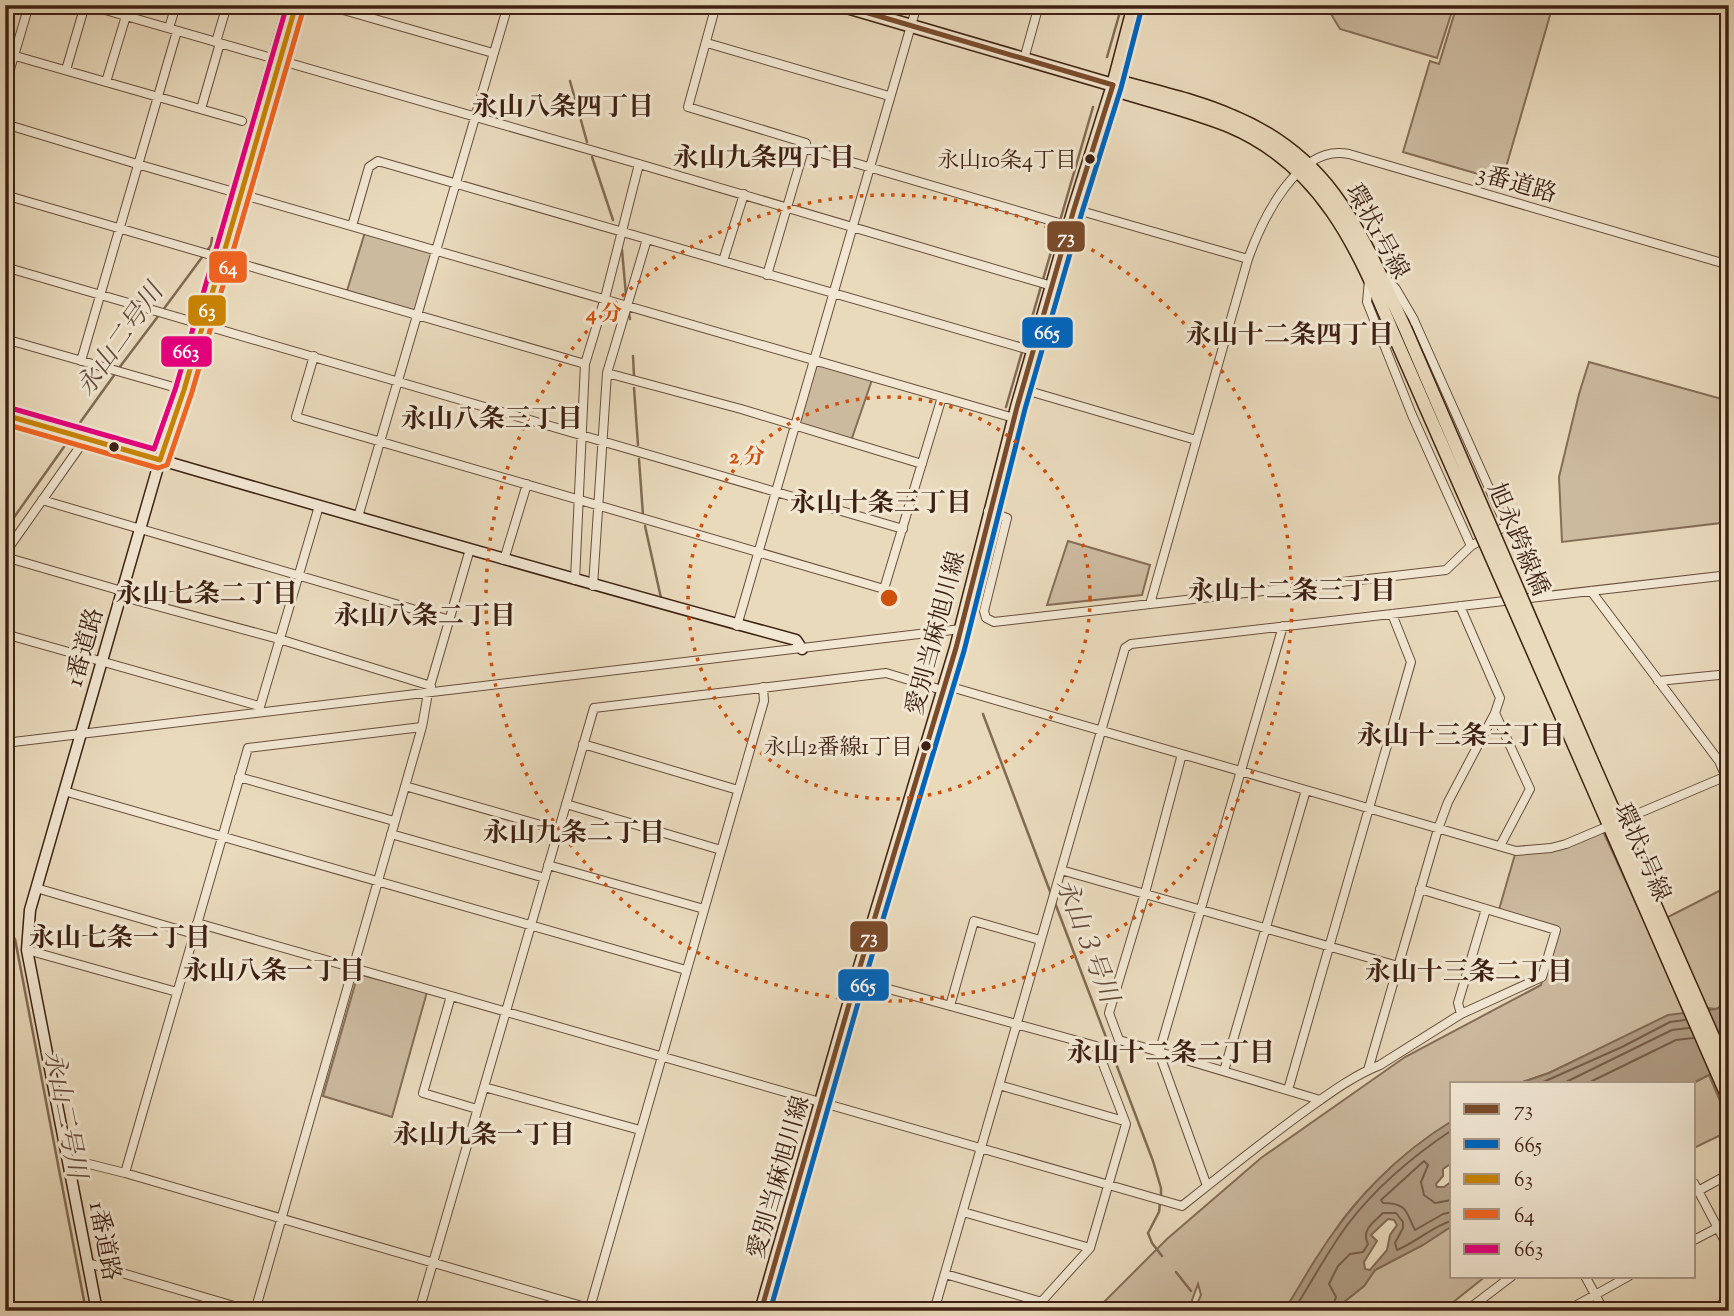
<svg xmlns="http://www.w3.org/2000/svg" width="1734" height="1316" font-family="'Sorts Mill Goudy','Noto Serif JP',serif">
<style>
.green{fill:#ccba9f;stroke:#856d58;stroke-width:2}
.water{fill:#af9b82;stroke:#826a55;stroke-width:2;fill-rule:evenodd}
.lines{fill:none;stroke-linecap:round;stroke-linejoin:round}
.shore{stroke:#765e4a;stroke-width:2}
.stream{stroke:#826a55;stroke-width:2.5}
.street-casing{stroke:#694e3c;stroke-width:10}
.secondary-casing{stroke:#3e2012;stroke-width:13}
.primary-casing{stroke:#3e2012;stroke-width:15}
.street{stroke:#f1e7d3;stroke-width:8}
.secondary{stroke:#f1e7d3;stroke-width:10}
.primary{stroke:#e9dabc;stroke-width:12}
.primary-bridge-casing{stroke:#3e2012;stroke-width:15;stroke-linecap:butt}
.primary-bridge{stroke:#e9dabc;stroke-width:12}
.bus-1-casing{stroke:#f1e7d3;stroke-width:10}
.bus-2-casing{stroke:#f1e7d3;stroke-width:10}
.bus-3-casing{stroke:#f1e7d3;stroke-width:10}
.bus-4-casing{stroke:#f1e7d3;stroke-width:10}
.bus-5-casing{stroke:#f1e7d3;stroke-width:10}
.bus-1{stroke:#7a4b2a;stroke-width:5}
.bus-2{stroke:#0065bd;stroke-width:5}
.bus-3{stroke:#c98404;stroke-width:5}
.bus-4{stroke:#f26522;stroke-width:5}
.bus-5{stroke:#e5007d;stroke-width:5}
.ring{fill:none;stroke:#ce500d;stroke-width:3.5;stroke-dasharray:3.5 7}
.bus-dot{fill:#3e2012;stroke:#f1e7d3;stroke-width:2.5}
.labels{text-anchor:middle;stroke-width:6;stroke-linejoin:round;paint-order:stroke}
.bus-label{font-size:22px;fill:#3e2012;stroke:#f1e7d3;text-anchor:end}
.street-label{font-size:24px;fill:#3e2012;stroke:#f1e7d3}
.neighbourhood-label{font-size:26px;font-weight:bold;fill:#3e2012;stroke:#f1e7d3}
.water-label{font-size:26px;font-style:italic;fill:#664b39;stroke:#f1e7d3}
.centre{fill:#ce500d;stroke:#f1e7d3;stroke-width:3.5}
.ring-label{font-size:21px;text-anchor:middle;font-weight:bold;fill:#ce500d;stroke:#f1e7d3;stroke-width:6;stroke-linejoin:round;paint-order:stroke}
.line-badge{stroke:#f1e7d3;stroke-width:2.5}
.badge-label{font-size:19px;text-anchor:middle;font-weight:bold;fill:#fff}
</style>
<rect width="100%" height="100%" fill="#e9dabc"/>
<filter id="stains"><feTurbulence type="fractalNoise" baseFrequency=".00286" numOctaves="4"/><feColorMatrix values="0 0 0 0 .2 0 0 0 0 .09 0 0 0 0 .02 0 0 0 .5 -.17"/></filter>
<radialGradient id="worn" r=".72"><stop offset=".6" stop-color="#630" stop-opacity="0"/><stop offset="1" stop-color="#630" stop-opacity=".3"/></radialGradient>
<path class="green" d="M1329 5H1454L1437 58 1340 29 1328 9Z
M1457 5H1553L1502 181 1403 152 1430 61 1439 64Z
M366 229 437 250 417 316 346 294Z
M814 360 873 377 851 441 794 425Z
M1589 362 1729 401V522L1562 542 1559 477 1579 394Z
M1068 541 1150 565 1142 595 1047 605Z
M1602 829 1647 927 1691 1013 1619 1040 1549 1073 1520 1083H1452V1121C1411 1147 1373 1180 1343 1219 1322 1248 1304 1281 1284 1311H1194L1201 1295 1198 1284 1188 1311H1095L1167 1239 1261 1158 1405 1057 1541 985 1556 930 1498 913 1516 851 1551 848Z
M1729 886V1003L1716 1009 1700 1007 1662 920Z
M358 974 427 992 392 1117 323 1096Z
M1709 1075 1729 1122V1131L1694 1148 1693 1083Z
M1452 1226V1276H1486L1442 1311H1336L1339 1306 1364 1286 1375 1270 1423 1245Z"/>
<path class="water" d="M1729 1003V1065L1693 1083H1520L1549 1073 1668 1015 1716 1009Z
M1452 1121V1163L1443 1169V1176L1436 1184 1437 1187H1444L1452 1181V1226L1423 1245 1375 1270 1364 1286 1339 1306 1336 1311H1284C1295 1294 1305 1276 1315 1260 1350 1204 1396 1155 1452 1121ZM1388 1219 1394 1220 1397 1225 1390 1235 1387 1250 1370 1270 1365 1269 1364 1262 1377 1241 1371 1235Z"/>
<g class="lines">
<path class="shore" d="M1541 1083 1622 1047 1670 1022 1685 1020
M1564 1083 1672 1030 1689 1028
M1588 1083 1676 1040 1693 1038
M1452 1200 1435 1203 1424 1195 1421 1182 1428 1165 1424 1161 1381 1200 1383 1203C1409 1203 1406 1214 1415 1230L1443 1214 1452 1212
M1293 1311C1312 1282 1327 1252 1348 1224 1377 1186 1413 1156 1452 1130
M1331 1311 1336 1297 1329 1284 1338 1266 1350 1254 1363 1252 1368 1244C1361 1230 1373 1223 1383 1213H1396L1403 1222V1228L1395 1243 1397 1250C1415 1243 1436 1224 1452 1221"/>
<path class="stream" d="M271 47 283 5
M1107 57 1122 5
M570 81 587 142
M592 157 613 220
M239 159 265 68
M622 250 626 295
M207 251 211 245 212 238
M163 310 203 256
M629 313 630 319
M633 356 634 376
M119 368 159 315
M634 388 638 445
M1006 407 1093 107
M74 431 115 374
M639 459 643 515
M645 526 661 598
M5 530 71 437
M983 714 1051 894
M1055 903 1153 1161 1161 1188V1196
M5 928 15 939 86 1311
M1160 1203 1159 1212 1148 1233 1152 1243 1162 1256
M1176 1272 1191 1291"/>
<g class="street-casing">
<path id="street" d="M88 5 639 164 1052 286
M326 5 493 53
M716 5 688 107 806 143 767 275
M127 16 130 5
M169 28 176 5
M216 42 227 5
M707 43 889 96
M5 53 242 121
M1024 59 1039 5
M66 70 85 5
M106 82 126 16
M5 86 29 5
M201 109 220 43
M5 124 137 164 1014 418
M804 148 1069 226
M5 195 585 364
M1074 209 1248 259
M352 226 369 167 378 161 1033 351
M723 261 744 194
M5 267 903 529
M1369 280 1367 302 1412 415 1471 546
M5 339 184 390
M314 356 296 417 884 589 942 397
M81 361 177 31
M607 373 741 409 922 464
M1022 389 1196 440
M5 467 9 468
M42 500 450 620
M988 511 1007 518 984 611 986 618 994 622 1446 570 1471 546 1506 526 1413 318 1396 289 1385 277
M358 517 508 5
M5 553 86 438
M5 557 122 591
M504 560 527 484
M575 580 585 364 605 298 639 164
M593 586 607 373 647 239
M1591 591 1719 761 1725 775
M120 596 279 639 431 686
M1150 604 1248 259C1262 220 1298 143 1349 154L1729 265
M737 626 917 5
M5 634 259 706
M1658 681 1729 674
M944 685 1516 851 1551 848 1566 844 1729 775
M259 710 319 506
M1495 713 1530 789 1500 846
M422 727 428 693 470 549
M5 743 961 629
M583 744 738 790
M1182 754 1145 893 1109 1013 1119 1040 1320 1100
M239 777 394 821
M405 786 558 830
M64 791 686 970
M566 804 721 850
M391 834 545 878
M548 865 704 909
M1061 870 1398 966
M36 888 194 934
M197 923 1182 1206C1222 1174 1261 1143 1302 1113 1326 1096 1352 1076 1380 1065L1461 1014 1542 977 1556 930 1420 889
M27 950 177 992
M856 980 1096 1046 1126 1124 1090 1248 1033 1311
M451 996 423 1093 477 1109
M950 1006 974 921 1040 940
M1461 1014 1458 1003 1486 909
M1368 1070 1438 829 1448 802 1495 713 1500 698 1460 606
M1224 1071 1306 790
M999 1085 1124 1121
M484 1087 640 1130
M1288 1090 1411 662 1392 614
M69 1164 85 1163 125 1173 599 1311
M125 1173 248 748 422 727 255 1311
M1694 1183 1729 1249
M1207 1186 1159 1053 1283 626
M1698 1191 1729 1174
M963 1212 1090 1248
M1694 1240 1717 1228
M88 1263 251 1311
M945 1274 1042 1302
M1585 1276 1604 1311
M419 1311 594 708 886 673 942 690
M589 1311 764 701 763 687
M934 1311 1125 648 1131 644 1729 575
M1466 1311 1512 1276
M1566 1311 1629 1276
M1710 1311 1729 1300"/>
</g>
<g class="secondary-casing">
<path id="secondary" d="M5 415C269 491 532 569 796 640L802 649
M97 1311 27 950 30 910 160 460 184 390 296 5"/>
</g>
<g class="primary-casing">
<path id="primary" d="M840 5 1113 85 1122 92C1157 103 1194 112 1229 126 1321 165 1357 246 1393 333
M1113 85 1125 83C1161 93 1198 101 1232 116 1334 158 1362 236 1405 328
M1594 766 1729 1073
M1584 768 1729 1100
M761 1311 856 980 956 648 1017 407 1074 209 1113 85 1134 5"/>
</g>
<use href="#street" class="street"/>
<use href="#secondary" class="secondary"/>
<use href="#primary" class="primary"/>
<g class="primary-bridge-casing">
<path id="primary-bridge" d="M1405 328 1594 766
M1393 333 1584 768"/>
</g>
<use href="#primary-bridge" class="primary-bridge"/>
<g class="bus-1-casing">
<path id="bus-1" d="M761 1311 856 980 956 648 1017 407 1074 209 1113 85 841 5"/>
</g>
<g class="bus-2-casing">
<path id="bus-2" d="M770 1311 864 982 964 651 1025 409 1082 212 1121 88 1142 7"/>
</g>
<g class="bus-3-casing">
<path id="bus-3" d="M5 415 160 460 184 390 296 5"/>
</g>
<g class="bus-4-casing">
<path id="bus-4" d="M5 424 158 468 167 465 192 392 304 7"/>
</g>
<g class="bus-5-casing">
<path id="bus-5" d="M7 407 154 449 176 387 287 5"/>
</g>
<use href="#bus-1" class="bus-1"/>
<use href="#bus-2" class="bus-2"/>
<use href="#bus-3" class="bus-3"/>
<use href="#bus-4" class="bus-4"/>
<use href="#bus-5" class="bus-5"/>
</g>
<g class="ring">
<circle cx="889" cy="598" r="201"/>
<circle cx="889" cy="598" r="403"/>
</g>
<g class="bus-dot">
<circle cx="1090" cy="159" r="6"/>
<circle cx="114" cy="447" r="6"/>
<circle cx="926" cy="746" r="6"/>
</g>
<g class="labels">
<g class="bus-label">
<text x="1077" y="167">永山10条4丁目</text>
<text x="913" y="754">永山2番線1丁目</text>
</g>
<g class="street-label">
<text transform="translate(1517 183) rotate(16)" y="8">3番道路</text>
<text transform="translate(1378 231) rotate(61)" y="8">環状1号線</text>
<text transform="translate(1519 539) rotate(67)" y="8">旭永跨線橋</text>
<text transform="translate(935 633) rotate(-75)" y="8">愛別当麻旭川線</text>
<text transform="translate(84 647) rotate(-74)" y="8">1番道路</text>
<text transform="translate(1643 852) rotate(66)" y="8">環状1号線</text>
<text transform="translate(778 1177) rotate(-74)" y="8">愛別当麻旭川線</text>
<text transform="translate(105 1241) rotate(79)" y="8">1番道路</text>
</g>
<g class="neighbourhood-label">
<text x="563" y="115">永山八条四丁目</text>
<text x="764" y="166">永山九条四丁目</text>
<text x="1290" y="343">永山十二条四丁目</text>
<text x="492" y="427">永山八条三丁目</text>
<text x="881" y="511">永山十条三丁目</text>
<text x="1292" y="599">永山十二条三丁目</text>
<text x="207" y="602">永山七条二丁目</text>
<text x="425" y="624">永山八条二丁目</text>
<text x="1461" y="744">永山十三条三丁目</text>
<text x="574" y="841">永山九条二丁目</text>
<text x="120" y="946">永山七条一丁目</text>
<text x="274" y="979">永山八条一丁目</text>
<text x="1469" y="980">永山十三条二丁目</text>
<text x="1171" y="1061">永山十二条二丁目</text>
<text x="484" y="1143">永山九条一丁目</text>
</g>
<g class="water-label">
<text transform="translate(119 339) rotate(-55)" y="9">永山二号川</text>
<text transform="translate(1088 940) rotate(69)" y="9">永山３号川</text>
<text transform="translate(66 1114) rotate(79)" y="9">永山二号川</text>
</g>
</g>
<circle cx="889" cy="598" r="10" class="centre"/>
<g class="ring-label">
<text x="604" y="320">4 分</text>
<text x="747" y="463">2 分</text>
</g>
<g class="line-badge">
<rect x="1046" y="220" width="40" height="33" rx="7" fill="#7a4b2a"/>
<rect x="208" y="250" width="40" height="34" rx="7" fill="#f26522"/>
<rect x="187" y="294" width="40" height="33" rx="7" fill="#c98404"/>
<rect x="1021" y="316" width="53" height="33" rx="7" fill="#0065bd"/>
<rect x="160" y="335" width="53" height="33" rx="7" fill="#e5007d"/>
<rect x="849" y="920" width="40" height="33" rx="7" fill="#7a4b2a"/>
<rect x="837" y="968" width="53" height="34" rx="7" fill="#0065bd"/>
</g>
<g class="badge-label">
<text x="1066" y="243">73</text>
<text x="228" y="274">64</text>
<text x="207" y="317">63</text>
<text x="1047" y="339">665</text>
<text x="186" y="358">663</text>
<text x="869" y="943">73</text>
<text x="863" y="992">665</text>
</g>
<rect width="1734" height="1316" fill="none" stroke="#e9dabc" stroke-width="28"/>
<rect x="7" y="7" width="1720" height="1302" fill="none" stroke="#3e2012" stroke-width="3.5"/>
<rect x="14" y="14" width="1706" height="1288" fill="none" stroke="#3e2012" stroke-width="2"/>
<rect x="1450" y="1082" width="245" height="196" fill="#f1e7d3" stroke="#a99786" stroke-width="2"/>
<rect x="1464" y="1104" width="35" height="10" fill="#7a4b2a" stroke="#a99786" stroke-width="2"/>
<text x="1514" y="1116" font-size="21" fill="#3e2012">73</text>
<rect x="1464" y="1139" width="35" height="10" fill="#0065bd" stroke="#a99786" stroke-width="2"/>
<text x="1514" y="1152" font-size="21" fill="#3e2012">665</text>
<rect x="1464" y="1174" width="35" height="10" fill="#c98404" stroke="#a99786" stroke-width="2"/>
<text x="1514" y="1186" font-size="21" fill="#3e2012">63</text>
<rect x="1464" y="1209" width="35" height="10" fill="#f26522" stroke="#a99786" stroke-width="2"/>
<text x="1514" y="1222" font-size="21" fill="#3e2012">64</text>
<rect x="1464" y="1244" width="35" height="10" fill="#e5007d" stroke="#a99786" stroke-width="2"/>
<text x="1514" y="1256" font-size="21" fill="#3e2012">663</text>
<rect width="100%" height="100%" filter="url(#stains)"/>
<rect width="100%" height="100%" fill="url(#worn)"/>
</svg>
